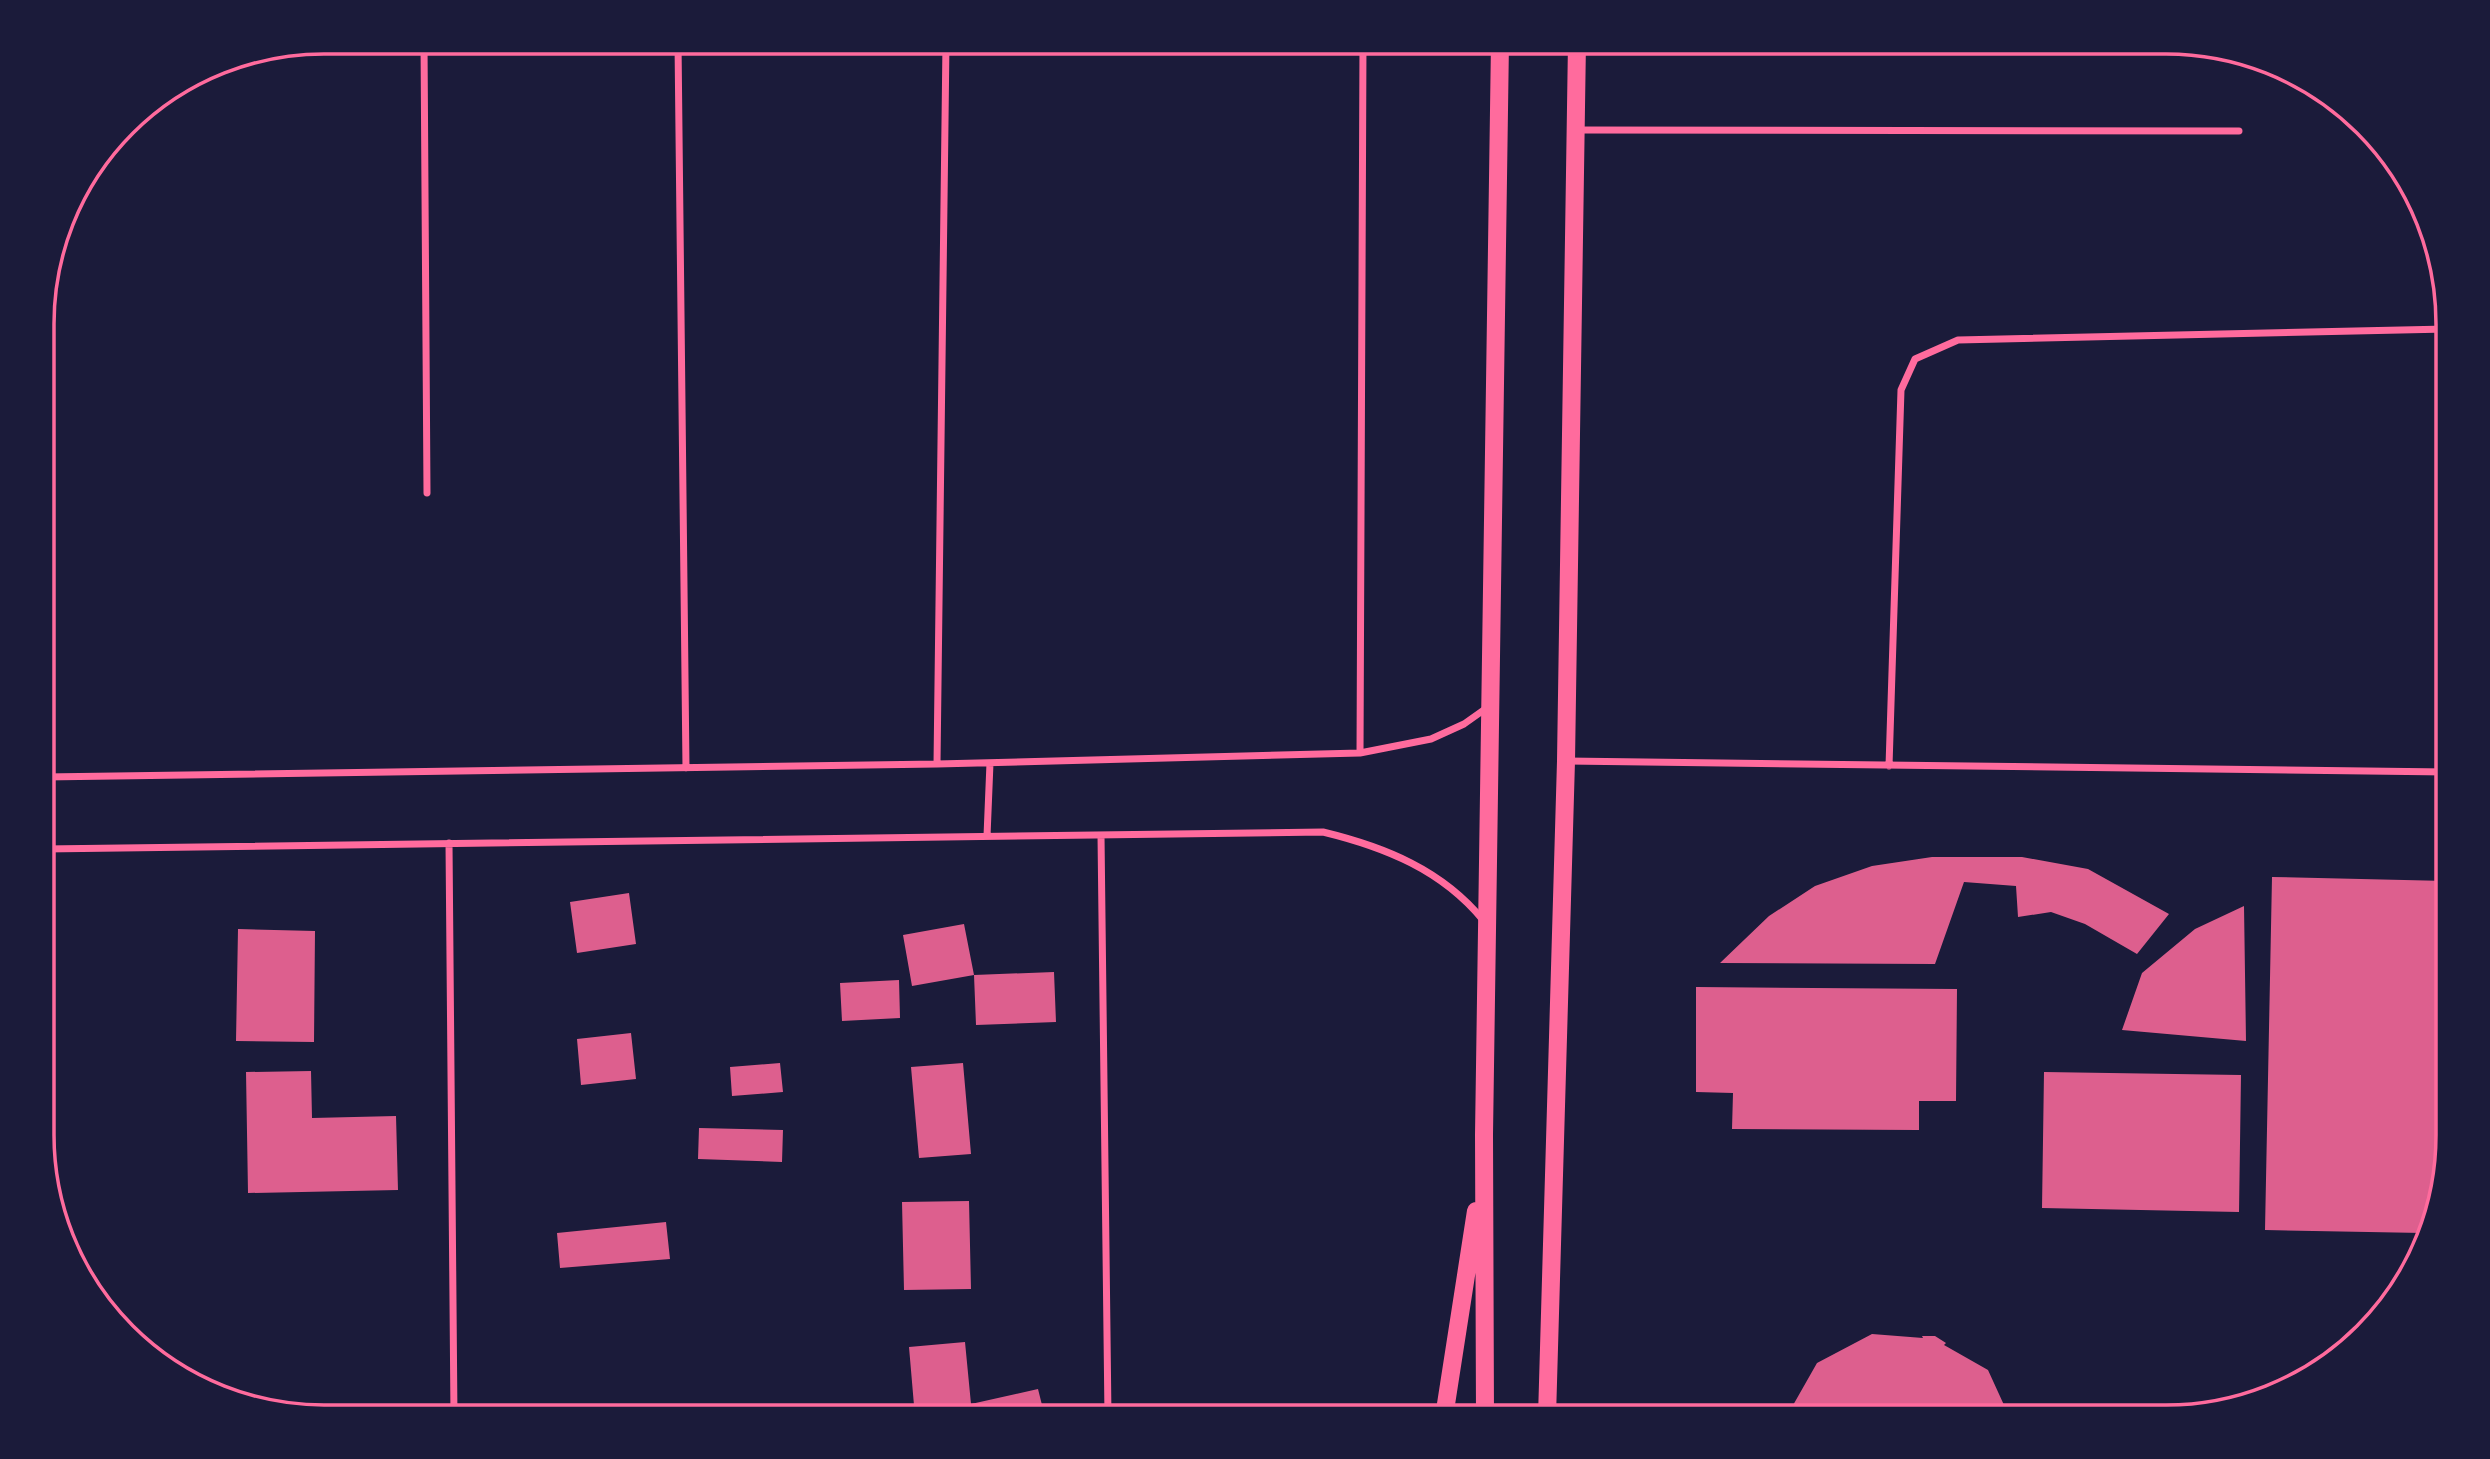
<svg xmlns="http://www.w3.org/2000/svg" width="2490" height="1459" font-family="'IBM Plex Sans',sans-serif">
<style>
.building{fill:#dd5f8e}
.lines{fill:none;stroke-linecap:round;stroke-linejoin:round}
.minor{stroke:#ff6b9d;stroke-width:7}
.primary{stroke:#ff6b9d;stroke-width:18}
.rim{fill:none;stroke:#ff6b9d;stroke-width:3.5}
</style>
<rect width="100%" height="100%" fill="#1b1b3a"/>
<path class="building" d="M1932 857H2022L2088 869 2169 914 2137 954 2085 924 2051 912 2018 917 2016 886 1964 882 1935 964 1720 963 1769 916 1815 886 1872 866Z
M2272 877 2447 881V1153L2423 1233 2265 1230Z
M629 893 636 944 577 953 570 902Z
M2244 906 2246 1041 2122 1030 2142 973 2195 929Z
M964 924 974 975 912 986 903 935Z
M238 929 315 931 314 1042 236 1041Z
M1054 972 1056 1022 976 1025 974 975Z
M899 980 900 1018 842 1021 840 983Z
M1696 987 1957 989 1956 1101H1919V1130L1732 1129 1733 1093 1696 1092Z
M631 1033 636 1079 581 1085 577 1039Z
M780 1063 783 1092 732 1096 730 1067Z
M963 1063 971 1154 919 1158 911 1067Z
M311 1071 312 1118 396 1116 398 1190 248 1193 246 1072Z
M2044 1072 2241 1075 2239 1212 2042 1208Z
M699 1128 783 1130 782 1162 698 1159Z
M969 1201 971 1289 904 1290 902 1202Z
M666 1222 670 1259 560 1268 557 1233Z
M1872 1334 1923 1338 1922 1336H1935L1946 1343 1944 1345 1988 1370 2009 1416 1783 1417 1790 1405 1792 1407 1817 1363Z
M965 1342 971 1404 1038 1389 1045 1417H915L909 1347Z"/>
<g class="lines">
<path class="minor" d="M424 42 427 493
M678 42 686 768
M1578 130 2239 131
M1360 753 1363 42
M1567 761 2447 772
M937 764 946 42
M1889 766 1901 390 1915 359 1958 340 2447 329
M44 777 937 764 1360 753 1431 739 1464 724 1488 707
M1101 835 1108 1417
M987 836 990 763
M449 843 454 1417
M44 849 1323 832C1385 847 1442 870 1483 920"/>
<path class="primary" d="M1444 1417 1476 1211
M1485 1417 1484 1135 1500 42
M1547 1417 1566 761 1577 42"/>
</g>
<path d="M0 0H2490V1459H0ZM324 54H2166A270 270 0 0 1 2436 324V1135A270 270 0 0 1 2166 1405H324A270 270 0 0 1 54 1135V324A270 270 0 0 1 324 54Z" fill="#1b1b3a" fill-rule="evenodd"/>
<path class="rim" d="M324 54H2166A270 270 0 0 1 2436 324V1135A270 270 0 0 1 2166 1405H324A270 270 0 0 1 54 1135V324A270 270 0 0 1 324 54Z"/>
</svg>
